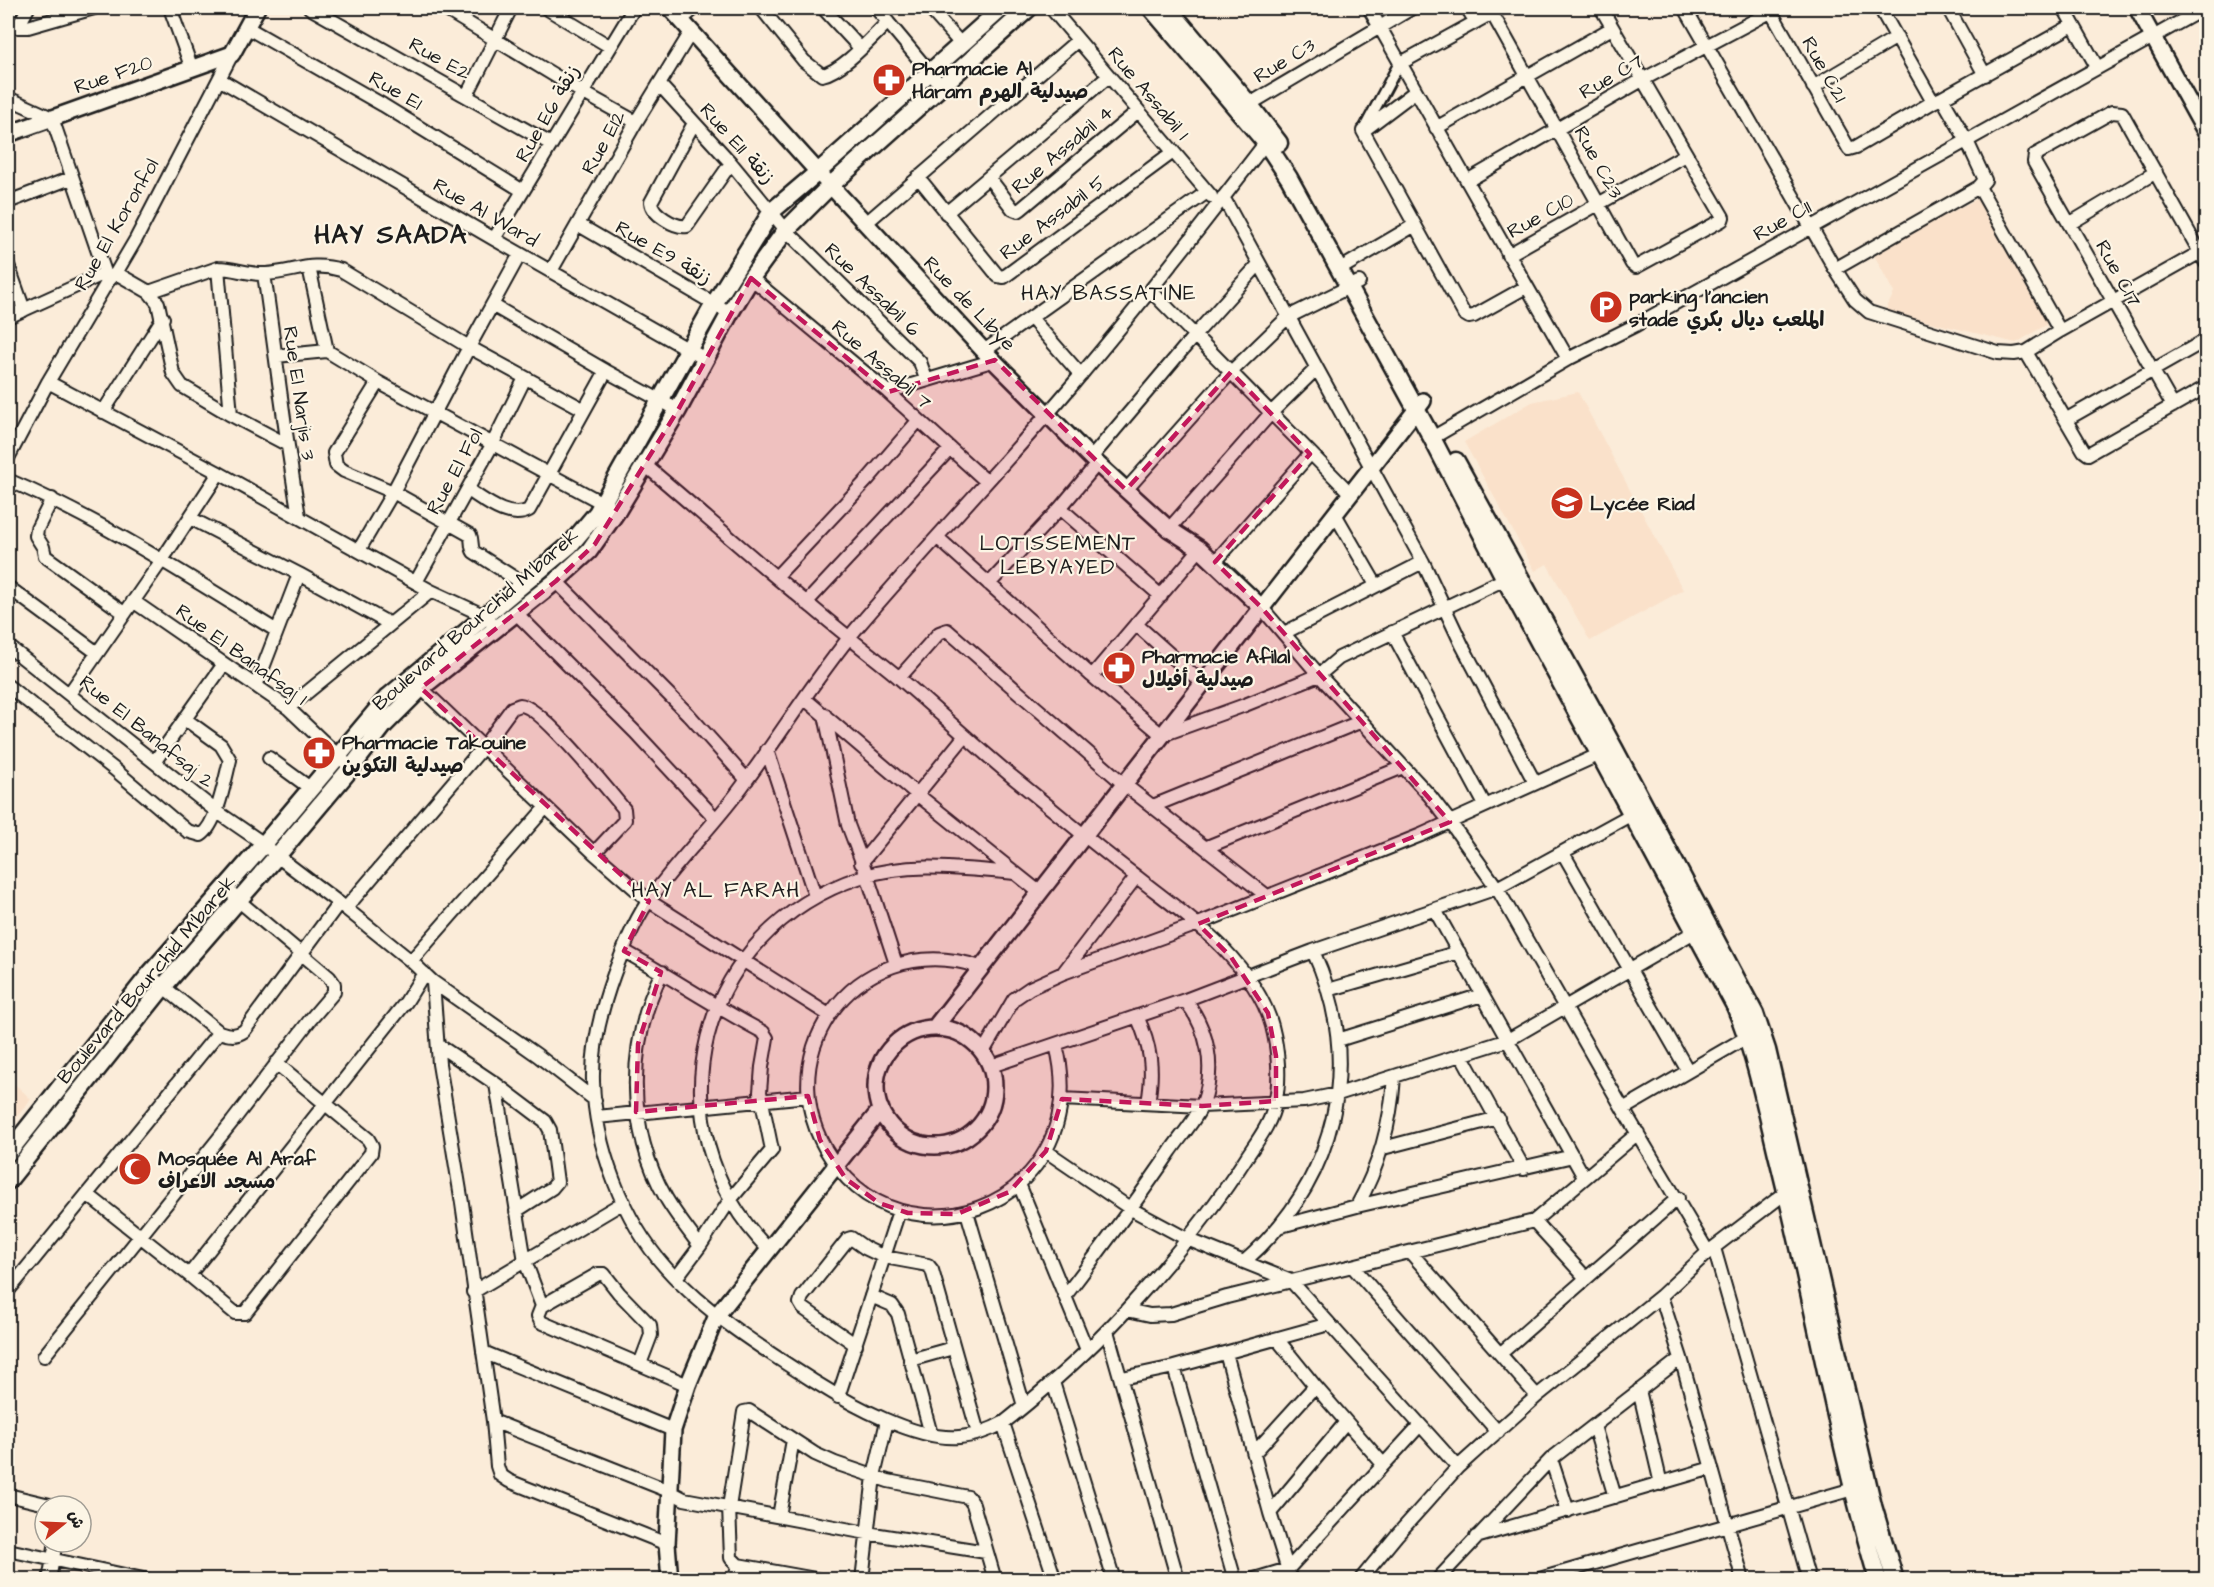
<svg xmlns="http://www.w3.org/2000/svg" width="2214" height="1587" font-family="'Architects Daughter','Playpen Sans Arabic',sans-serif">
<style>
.built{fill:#fae1ca}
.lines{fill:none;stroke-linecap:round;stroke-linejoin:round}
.pedestrian-casing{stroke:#1c1c1c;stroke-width:14}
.minor-casing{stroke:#1c1c1c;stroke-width:16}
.tertiary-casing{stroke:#1c1c1c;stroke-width:20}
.secondary-casing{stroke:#1c1c1c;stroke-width:21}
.pedestrian{stroke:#fcf5e5;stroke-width:9}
.minor{stroke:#fcf5e5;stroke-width:12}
.tertiary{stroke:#fcf5e5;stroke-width:15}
.secondary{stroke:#fcf5e5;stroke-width:16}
.marked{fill:#c2185b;fill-opacity:0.2;stroke:#c2185b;stroke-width:4.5;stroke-dasharray:12 8;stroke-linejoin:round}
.labels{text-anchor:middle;stroke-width:4.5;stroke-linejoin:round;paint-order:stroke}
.street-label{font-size:20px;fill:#1c1c1c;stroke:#fcf5e5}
.poi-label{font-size:20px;font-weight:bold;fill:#1c1c1c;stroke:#fcf5e5;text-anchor:start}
.neighbourhood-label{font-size:21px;letter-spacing:1.5px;fill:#1c1c1c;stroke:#fcf5e5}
.district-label{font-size:26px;font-weight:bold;letter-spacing:1.5px;fill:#1c1c1c;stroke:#fcf5e5}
</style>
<rect width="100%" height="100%" fill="#fbecd9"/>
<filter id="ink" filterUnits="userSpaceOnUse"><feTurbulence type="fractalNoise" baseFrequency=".0167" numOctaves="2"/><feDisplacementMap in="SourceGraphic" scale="12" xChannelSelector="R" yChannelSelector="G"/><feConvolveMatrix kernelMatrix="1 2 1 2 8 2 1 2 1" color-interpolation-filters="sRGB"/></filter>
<g filter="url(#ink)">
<path class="built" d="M1979 198 2051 322 2016 343 1885 311 1894 293 1873 253Z
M1578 392 1683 590 1590 641 1547 564 1535 571 1464 442 1532 402Z
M8 1078 31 1099 8 1128Z"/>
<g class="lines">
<g class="pedestrian-casing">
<path id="pedestrian" d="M1364 129 1400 62"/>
</g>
<g class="minor-casing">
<path id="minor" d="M170 8 192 69
M310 8 551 144
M443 8 582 92 636 122
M546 8 609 46
M761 8 804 61 822 75C843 71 872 37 888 22
M823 8 860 48
M876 8 942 87
M929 8 961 44
M1051 8 1211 196
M1369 8 1568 359
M1467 8 1476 22
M1685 8 1835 269 1855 300 1869 312 1998 353 2014 354 2026 352 2084 451 2088 454 2206 387
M1769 8 1849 149 1856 147 1933 102
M1948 8 1985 75
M2064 8 2097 67
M1492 13 1632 264 1636 267 1722 220 1723 217 1601 8
M681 20 695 8
M8 21 18 27H28L94 8
M18 27 28 8
M246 27 383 105 523 191
M1401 63 1501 8
M219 79 494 239 705 359
M659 84 731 163 786 230 920 362 926 379
M1813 87 1897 37
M1416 91 1363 131 1464 314 1469 317 1474 316 1526 287
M467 95 511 8
M8 98 52 118 108 281
M1942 98 2073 25
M1243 108 1412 8
M694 123 651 202C652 214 675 228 687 226L731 163
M1436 128 1612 28
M918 177 998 276 1004 277 1173 152
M989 178 1013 209 1018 211 1021 209 1138 111
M1467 181 1642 80 1778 8
M1979 187 2060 331
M1223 197 1423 562 1462 645 1535 783
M8 202 71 178
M946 213 1109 76
M866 223 1078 40
M2069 224 2156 172
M579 225 730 313
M494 239 634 8
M1508 255 1685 155
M8 265 24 310
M309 267 327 351
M218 268 231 415
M1340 269 1415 225
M1835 269 1979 187 1985 180 1967 141 1942 98 1933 102 1880 8
M551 271 636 122 691 32
M116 273 149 292 158 303 173 373 182 386 231 415 286 444
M264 274C276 355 285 436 299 516
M751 278 888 392 986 481
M1150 290 1351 494
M149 292 218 268C234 268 250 275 266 274 295 272 311 261 341 270L469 347 583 409
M492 305 606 371 678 410
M8 317 105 273
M1031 318 1081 375
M984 351 1207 192
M2026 352 2060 331 2206 249
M276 356 327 351 378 382 608 506
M48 382 219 473 431 591 483 615 490 621
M378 382 334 453 336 465 344 471 393 492 470 535C473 541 470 546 474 552L524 584
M888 392 995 360
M2173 406 2034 162 2035 155 2112 112 2122 113 2206 263
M103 412 163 318
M2067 419 2206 340
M1432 438 1568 359 1636 325 2205 8
M8 458 48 382 108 281 116 273 136 239 232 54
M1091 458 1194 336 1259 264
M645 465C701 512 755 561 812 607 840 631 869 653 897 676 937 710 975 746 1015 779 1056 812 1096 846 1137 877 1166 900 1196 921 1222 947 1243 969 1264 996 1272 1026 1278 1049 1281 1080 1275 1103 1271 1124 1257 1141 1246 1158 1212 1211 1172 1260 1130 1306 1099 1341 1064 1373 1028 1403 1024 1406 1008 1420 1003 1423 991 1430 973 1436 959 1437 917 1441 850 1404 815 1382 763 1349 707 1314 666 1268 622 1219 595 1146 593 1081 592 1045 602 1007 614 974 623 950 633 924 647 903 677 860 716 824 746 781 783 731 816 677 856 629 927 545 1004 466 1074 383 1142 303 1206 220 1270 137
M8 480C102 520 189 577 277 631
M468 490C484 500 509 521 529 510L606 371
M1126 490 1231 372 1288 317 1359 282
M52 499 37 529 36 536 43 547 45 556 124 613
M1060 508 1161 596
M1335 514 1376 585
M190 518 299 574 390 624
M1169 529 1271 413 1316 369
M938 538 1092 676 1162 735 1245 705 1319 675 1339 658 1505 579
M359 550 393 492 469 347 520 254
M1215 562 1310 454
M776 577 868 479 918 421
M556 581 689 715 747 780
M416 582 492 445 525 378
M989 584 1060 508 1097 464
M8 587 96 652
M133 601 288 708 351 768
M806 603 950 449
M1261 607 1319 675 1430 796 1450 822 1497 888 1623 1109 1708 1252
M516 613 635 732 716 819
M1137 625 1202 683
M1392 632 1485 805
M1284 633 1423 562
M8 646 216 811 264 844 277 856 339 903 411 961 433 982 537 1055 595 1100
M1092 676 1200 549
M899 678 939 633 947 630 1125 785 1267 896
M415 682 594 853 649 901 829 1015
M8 686 114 769 187 831 201 835C217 825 225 779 230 760L221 745 185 719
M256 686 299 574
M69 694 162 560 219 473
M805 699 918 795 1039 892
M288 708 431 591
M825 715 848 825 867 875 896 964
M767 750 815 896
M269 758 310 788
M155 761 224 664
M1153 806 1362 721
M1207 847 1403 767
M1563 853 1688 1071
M861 863 964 737
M346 908 484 746 512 708 520 705C540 705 608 790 624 809L625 820 594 853
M1435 910 1584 1177
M624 951C671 977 715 1007 763 1032L767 1038 762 1067 760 1092 772 1150 730 1200 700 1246 676 1278
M411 961 546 807
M980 967C853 925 756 1065 839 1169 860 1196 890 1212 924 1215 960 1218 999 1205 1024 1179 1060 1143 1069 1094 1056 1045
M662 972C627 1043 626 1128 666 1198 676 1215 688 1230 700 1246
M1063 973 1136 877
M149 975 219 1032C228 1035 235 1037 244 1031L339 903
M433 982 439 1064 462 1203 493 1421 497 1466 500 1475 509 1481 667 1544
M1328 990 1459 952
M1137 1016C1151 1047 1154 1069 1148 1103
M1338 1040 1482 995
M438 1045 496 1084 545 1121 550 1130 557 1182 552 1188 516 1211
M983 1052 1014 999 1030 988 1063 973 1198 924 1421 835 1607 751
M1462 1056 1524 1169
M991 1066 1185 1000 1313 951 1497 888 1632 814
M496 1084 525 1261 542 1306
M1062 1099 1202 1106 1304 1101 1338 1094 1508 1040 1696 931
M1623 1109 1747 1037
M597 1117 808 1096
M1383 1148 1498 1118
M1046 1151 1131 1209 1187 1239 1291 1281 1458 1467
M1019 1184 1087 1350
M87 1194 189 1275 235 1313H245L371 1153 372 1146 368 1139 276 1063
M1357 1206C1380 1165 1391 1123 1394 1077
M967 1212 1024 1406
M1534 1221 1586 1278
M1281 1226 1357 1206 1573 1156
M1714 1248 1809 1580
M769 1250C647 1126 696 931 861 877 911 861 963 869 1014 873
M1411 1253 1537 1396
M1244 1262C1336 1181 1365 1064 1313 951
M1352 1266 1498 1432
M189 1275 406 1002 424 973
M8 1291 219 1032
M473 1292 624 1202
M871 1296 892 1305 898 1314 931 1434
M1065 1296C1101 1249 1136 1202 1170 1152 1180 1137 1196 1120 1203 1103 1216 1067 1208 1029 1185 1000
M1661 1296 1681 1358 1743 1580
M1127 1310 1150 1315 1171 1314 1227 1297 1534 1221 1638 1133
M1107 1331 1178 1580
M1277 1339 1315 1386 1383 1464
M856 1345 803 1308 800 1303 802 1297 848 1239 851 1238 865 1248 884 1257 928 1265 932 1270 978 1433
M483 1352 673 1430
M1226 1353 1270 1513 1291 1580
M1500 1354 1678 1198
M44 1356 232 1122 310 1020 334 992V984L329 977 239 901 226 887
M910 1360 953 1348
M640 1364 651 1335 650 1325 619 1293 604 1274H598L542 1306 538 1316 541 1322 688 1385
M1174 1367 1235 1580
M1122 1378 1174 1367 1329 1324
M1053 1382 1114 1580
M1639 1390 1661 1484
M838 1397 899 1211
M493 1421 669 1491 684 1499 867 1533 986 1552
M1003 1423 1055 1580
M1594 1426 1615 1497
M1255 1452 1315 1386
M1551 1459 1568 1511
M8 1495 54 1506
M1270 1513 1346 1422
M779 1516 793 1440
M1476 1537 1712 1468
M8 1550 148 1580
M49 1580 56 1542
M735 1580 738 1565
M821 1580 738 1565 731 1558 729 1507 744 1412 749 1411 815 1454 835 1463 888 1481 968 1497 973 1504 995 1580
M862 1580 874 1476 887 1421
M1251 1580 1288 1569 1420 1425
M1360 1580 1397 1535 1458 1467 1537 1396 1661 1296 1708 1252 1793 1187
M1437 1580 1551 1459 1681 1358
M1536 1580 1853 1489"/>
</g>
<g class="tertiary-casing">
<path id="tertiary" d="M670 8 818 172 984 351 1091 458 1169 529 1200 549 1261 607
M2137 8 2206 133
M8 134 232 54 257 8
M935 1027 1423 401
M876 1087a59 59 0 1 1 118 0a59 59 0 1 1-118 0Z
M670 1580 667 1544 673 1430 688 1385 717 1315 881 1109"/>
</g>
<g class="secondary-casing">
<path id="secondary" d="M1151 8 1266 143 1289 178 1432 438 1505 579 1735 1006C1755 1053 1765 1104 1777 1154 1813 1295 1836 1440 1878 1580
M1168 8 1249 104 1279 143
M1456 461 1614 748 1755 1014 1767 1050 1873 1506 1895 1580
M8 1153 149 975 264 844 387 698 570 545 597 513 714 304 772 211 818 172 1002 8
M8 1181 163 987 277 856 351 768 384 725 421 688 556 581 589 551 617 511 678 410 730 313 751 278 786 230 831 185 1029 8"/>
</g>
<use href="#pedestrian" class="pedestrian"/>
<use href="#minor" class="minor"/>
<use href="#tertiary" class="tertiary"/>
<use href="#secondary" class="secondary"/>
</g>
</g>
<path class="marked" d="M751 278 888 392 995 360 1126 490 1231 372 1310 454 1215 562 1261 607 1450 822 1198 924 1231 957 1268 1013 1276 1056V1101L1202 1106 1062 1099 1046 1151 1009 1192 957 1214 908 1213 879 1203 846 1179 820 1140 808 1096 636 1112 638 1044 661 972 624 951 649 901 421 688 556 581 595 544 678 410Z"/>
<defs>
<g id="pharmacy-disc" transform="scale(1.725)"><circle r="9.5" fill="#c8321e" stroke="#fcf5e5"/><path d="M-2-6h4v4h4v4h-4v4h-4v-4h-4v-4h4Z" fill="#fff"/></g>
<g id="parking-disc" transform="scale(1.725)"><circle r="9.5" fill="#c8321e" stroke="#fcf5e5"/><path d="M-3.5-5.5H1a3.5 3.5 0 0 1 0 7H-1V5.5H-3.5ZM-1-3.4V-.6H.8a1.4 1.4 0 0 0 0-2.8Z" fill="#fff"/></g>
<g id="school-disc" transform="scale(1.725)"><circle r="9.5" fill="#c8321e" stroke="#fcf5e5"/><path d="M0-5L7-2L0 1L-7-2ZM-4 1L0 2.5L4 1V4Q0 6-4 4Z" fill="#fff"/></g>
<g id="mosque-disc" transform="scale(1.725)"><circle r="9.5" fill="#c8321e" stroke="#fcf5e5"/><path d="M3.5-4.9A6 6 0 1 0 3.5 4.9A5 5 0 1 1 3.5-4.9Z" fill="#fff"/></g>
</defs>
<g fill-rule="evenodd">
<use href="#pharmacy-disc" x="889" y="80"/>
<use href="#parking-disc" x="1606" y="307"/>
<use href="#school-disc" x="1567" y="503"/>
<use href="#pharmacy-disc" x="1119" y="668"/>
<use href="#pharmacy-disc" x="319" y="753"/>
<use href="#mosque-disc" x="135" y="1169"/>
</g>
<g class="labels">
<g class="street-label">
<text transform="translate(440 58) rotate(29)" y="7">Rue E2</text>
<text transform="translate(1284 60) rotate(-31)" y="7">Rue C3</text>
<text transform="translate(1825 69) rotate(61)" y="7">Rue C21</text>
<text transform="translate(113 74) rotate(-19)" y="7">Rue F20</text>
<text transform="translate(1611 76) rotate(-30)" y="7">Rue C7</text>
<text transform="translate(396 90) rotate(30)" y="7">Rue E1</text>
<text transform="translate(1149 93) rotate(50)" y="7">Rue Assabil 1</text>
<text transform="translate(547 113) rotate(-60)" y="7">Rue E6 زنقة</text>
<text transform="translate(603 142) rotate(-61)" y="7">Rue E12</text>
<text transform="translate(738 143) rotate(48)" y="7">Rue E11 زنقة</text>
<text transform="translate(1062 149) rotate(-40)" y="7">Rue Assabil 4</text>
<text transform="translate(1599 162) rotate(61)" y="7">Rue C23</text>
<text transform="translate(486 212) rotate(30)" y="7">Rue Al Ward</text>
<text transform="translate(1540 215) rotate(-29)" y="7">Rue C10</text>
<text transform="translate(1052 217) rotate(-37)" y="7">Rue Assabil 5</text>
<text transform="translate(1782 220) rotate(-29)" y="7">Rue C11</text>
<text transform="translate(116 224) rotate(-60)" y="7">Rue El Koronfol</text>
<text transform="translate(664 252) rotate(30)" y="7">Rue E9 زنقة</text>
<text transform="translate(2119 273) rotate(61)" y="7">Rue C17</text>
<text transform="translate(873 289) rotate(44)" y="7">Rue Assabil 6</text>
<text transform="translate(970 303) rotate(46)" y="7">Rue de Libye</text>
<text transform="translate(882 364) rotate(41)" y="7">Rue Assabil 7</text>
<text transform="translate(300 393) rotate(82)" y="7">Rue El Narjis 3</text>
<text transform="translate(454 471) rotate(-61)" y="7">Rue El Fol</text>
<text transform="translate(475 619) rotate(-41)" y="7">Boulevard Bourchid M'barek</text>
<text transform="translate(242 654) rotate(36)" y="7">Rue El Banafsaj 1</text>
<text transform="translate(147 731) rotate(39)" y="7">Rue El Banafsaj 2</text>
<text transform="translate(146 979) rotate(-50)" y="7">Boulevard Bourchid M'barek</text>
</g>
<g class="poi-label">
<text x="912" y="75">Pharmacie Al<tspan x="912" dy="23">Haram صيدلية الهرم</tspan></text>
<text x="1629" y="303">parking l'ancien<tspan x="1629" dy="23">stade الملعب ديال بكري</tspan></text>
<text x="1590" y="510">Lycée Riad</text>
<text x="1142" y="663">Pharmacie Afilal<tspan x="1142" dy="23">صيدلية أفيلال</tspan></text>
<text x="342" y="749">Pharmacie Takouine<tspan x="342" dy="23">صيدلية التكوين</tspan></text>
<text x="158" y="1165">Mosquée Al Araf<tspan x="158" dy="23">مسجد الاعراف</tspan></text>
</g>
<g class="neighbourhood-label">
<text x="1109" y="300">HAY BASSATINE</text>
<text x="1058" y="550">LOTISSEMENT<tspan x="1058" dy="24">LEBYAYED</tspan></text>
<text x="716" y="897">HAY AL FARAH</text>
</g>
<g class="district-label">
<text x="391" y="243">HAY SAADA</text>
</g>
</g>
<rect width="2214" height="1587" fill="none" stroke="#fcf5e5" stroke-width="30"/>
<rect x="15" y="15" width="2184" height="1557" fill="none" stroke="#1c1c1c" stroke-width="2" filter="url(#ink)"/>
<g transform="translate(63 1524) rotate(72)"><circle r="28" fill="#fcf5e5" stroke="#a29e95" stroke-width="1.5"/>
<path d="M0-4.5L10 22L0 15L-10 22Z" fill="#c8321e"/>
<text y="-9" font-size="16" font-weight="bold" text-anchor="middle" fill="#1c1c1c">ش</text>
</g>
</svg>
